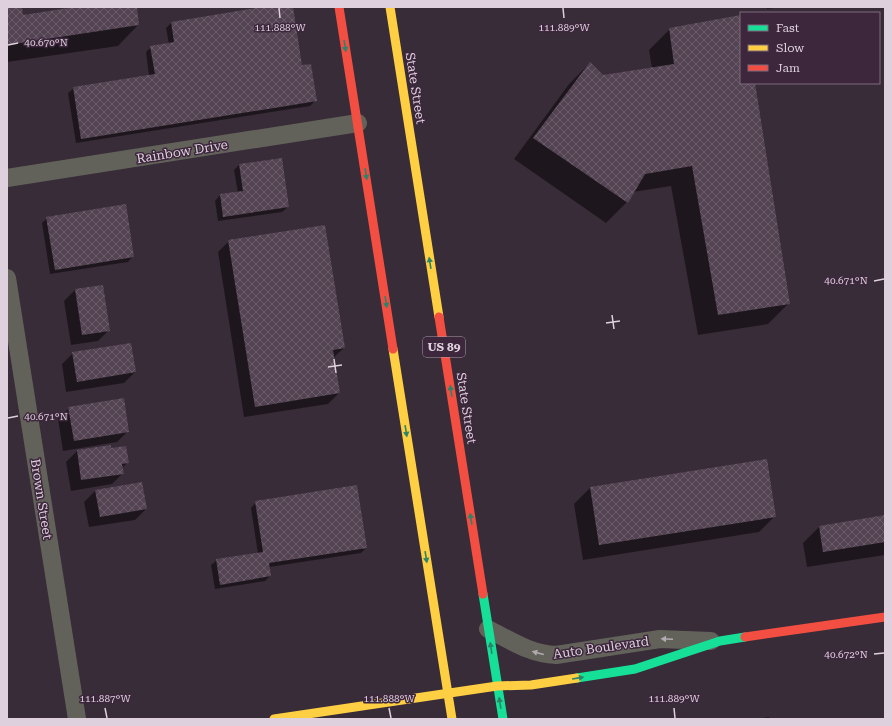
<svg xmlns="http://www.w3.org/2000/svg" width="892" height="726" font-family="'Roboto Serif',serif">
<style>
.shadow{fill:#0007}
.building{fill:url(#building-cross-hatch)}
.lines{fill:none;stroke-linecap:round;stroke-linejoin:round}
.street{stroke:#62625a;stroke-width:18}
.fast{stroke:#16e098;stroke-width:9}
.slow{stroke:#ffcf43;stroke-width:9}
.jam{stroke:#f24e42;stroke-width:9}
.oneway{fill:#2a846a}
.oneway2{fill:#b3aab0}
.ticks{fill:none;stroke:#dfd0de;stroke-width:1.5}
.labels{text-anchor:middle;stroke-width:3;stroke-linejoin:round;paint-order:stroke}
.shield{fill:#3d273c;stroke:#ae9dad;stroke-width:1}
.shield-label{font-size:12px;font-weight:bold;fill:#dfd0de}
.street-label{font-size:13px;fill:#dfd0de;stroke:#3d273c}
.ticks-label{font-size:10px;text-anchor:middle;fill:#dfd0de;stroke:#3d273c;stroke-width:3;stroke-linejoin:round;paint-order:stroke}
</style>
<defs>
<pattern id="building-cross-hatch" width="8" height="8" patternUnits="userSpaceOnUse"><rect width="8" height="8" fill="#544353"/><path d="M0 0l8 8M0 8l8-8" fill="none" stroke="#6c5d6b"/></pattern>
</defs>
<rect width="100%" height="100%" fill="#382c38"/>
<path class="shadow" d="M7 7H21L23 16 80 7H136L138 25 118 46 7 62Z
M269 7H292L302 66 315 101 310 106 76 143 68 93 74 88 149 76 146 52 151 47 169 44 166 28 171 23Z
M767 7H780L767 9Z
M741 16V83H754L789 303 768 324 698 335 671 186 633 192 627 202 606 223 514 159 569 84 590 63 602 76 652 69 649 50 670 29Z
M239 165 288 207 282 212 218 221 215 201 220 195 238 193 234 170Z
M47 218 133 256 128 262 50 274 42 223Z
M229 241 344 348 333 358 339 393 328 404 244 417 218 252Z
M75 290 109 330 98 341 71 345 64 301Z
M73 353 135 372 124 383 66 392 62 364Z
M69 408 128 431 117 442 63 451 58 419Z
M110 450 128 462 122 468 123 473 112 484 71 491 66 462 77 451Z
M141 483 146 509 135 520 89 527 84 502 95 491Z
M590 488 775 516 759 532 583 560 574 504Z
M256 502 366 548 361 553 269 567 270 576 265 581 215 589 211 565 217 560 258 554 251 508Z
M885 516V555L807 567 803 543 819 527Z
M769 717V719H758Z"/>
<path class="building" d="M7 7H22L23 15 75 7H137L139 25 7 45Z
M262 7H293L302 65 311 64 317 101 81 139 73 87 155 74 150 46 174 42 171 22Z
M741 15V83H755L790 304 718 315 692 166 645 174 628 203 533 138 590 62 603 75 674 64 669 28Z
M282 158 289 207 223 217 220 194 243 191 239 164Z
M126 204 134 257 55 270 46 217Z
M325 225 345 348 333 350 340 393 255 407 228 240Z
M103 285 110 331 82 335 75 289Z
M131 343 136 372 77 382 72 352Z
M124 398 129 432 74 441 68 407Z
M111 445V448L126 446 129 463 122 464 124 474 81 480 77 450Z
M767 459 776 517 599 545 590 487Z
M142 482 147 509 100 517 95 490Z
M357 485 367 548 269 563 271 576 220 585 216 559 263 552 255 501Z
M885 515V542L823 552 819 526Z"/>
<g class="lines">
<path class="street" d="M7 178 358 123
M7 278 77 719
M488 629C510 640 530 654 556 655L660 639 711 641"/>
<path class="fast" d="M483 594 503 719
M577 678 635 669 720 641 745 637"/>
<path class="slow" d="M390 7 439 317
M393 349 452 719
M274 719 497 686 531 685 577 678"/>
<path class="jam" d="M339 7 393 349
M439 317 483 594
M745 637 885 617"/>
</g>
<defs><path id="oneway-solid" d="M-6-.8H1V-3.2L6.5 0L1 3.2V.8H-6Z"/></defs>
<g class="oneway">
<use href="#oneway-solid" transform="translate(345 46) rotate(81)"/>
<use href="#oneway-solid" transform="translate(366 174) rotate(81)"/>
<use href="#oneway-solid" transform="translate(430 263) rotate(-99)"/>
<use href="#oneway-solid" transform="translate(386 302) rotate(81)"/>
<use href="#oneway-solid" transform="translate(451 391) rotate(-99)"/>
<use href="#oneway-solid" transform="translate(406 431) rotate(81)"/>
<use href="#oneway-solid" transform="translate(471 519) rotate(-99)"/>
<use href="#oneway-solid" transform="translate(426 557) rotate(81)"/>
<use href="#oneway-solid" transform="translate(491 648) rotate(-99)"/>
<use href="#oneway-solid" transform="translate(578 678) rotate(-9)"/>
<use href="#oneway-solid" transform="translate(500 703) rotate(-99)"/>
</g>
<g class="oneway2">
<use href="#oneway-solid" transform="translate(667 639) rotate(-178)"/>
<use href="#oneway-solid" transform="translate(538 653) rotate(-165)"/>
</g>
<path class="ticks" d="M279 8 280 18M563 8 564 18M8 45 18 43M874 281 884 279M612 315 614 329M606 323 620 321M334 359 336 373M328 367 342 365M8 418 18 416M874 654 884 653M105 708 107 718M389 708 391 718M674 708 675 718"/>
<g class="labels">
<rect class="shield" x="423" y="337" width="42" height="20" rx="3"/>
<g class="shield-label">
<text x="444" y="351">US 89</text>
</g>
<g class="street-label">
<text transform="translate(416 88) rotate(81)" y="5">State Street</text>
<text transform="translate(182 151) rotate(-9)" y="5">Rainbow Drive</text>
<text transform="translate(467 408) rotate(81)" y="5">State Street</text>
<text transform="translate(42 499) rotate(81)" y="5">Brown Street</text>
<text transform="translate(601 647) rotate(-8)" y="5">Auto Boulevard</text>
</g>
</g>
<g class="ticks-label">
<text x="280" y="31">111.888°W</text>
<text x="564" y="31">111.889°W</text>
<text x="46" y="46">40.670°N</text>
<text x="846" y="284">40.671°N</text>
<text x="46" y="420">40.671°N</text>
<text x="846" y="658">40.672°N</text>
<text x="105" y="702">111.887°W</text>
<text x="389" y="702">111.888°W</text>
<text x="674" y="702">111.889°W</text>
</g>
<rect width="892" height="726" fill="none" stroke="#dfd0de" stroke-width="16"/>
<rect x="740" y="12" width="140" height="72" fill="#3d273c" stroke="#7e6b7d"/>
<rect x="748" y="25" width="20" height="6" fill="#16e098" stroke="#7e6b7d"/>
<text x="776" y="32" font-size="12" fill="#dfd0de">Fast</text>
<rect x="748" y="45" width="20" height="6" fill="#ffcf43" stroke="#7e6b7d"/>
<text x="776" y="52" font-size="12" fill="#dfd0de">Slow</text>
<rect x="748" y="65" width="20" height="6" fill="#f24e42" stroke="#7e6b7d"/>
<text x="776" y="72" font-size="12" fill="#dfd0de">Jam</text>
</svg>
